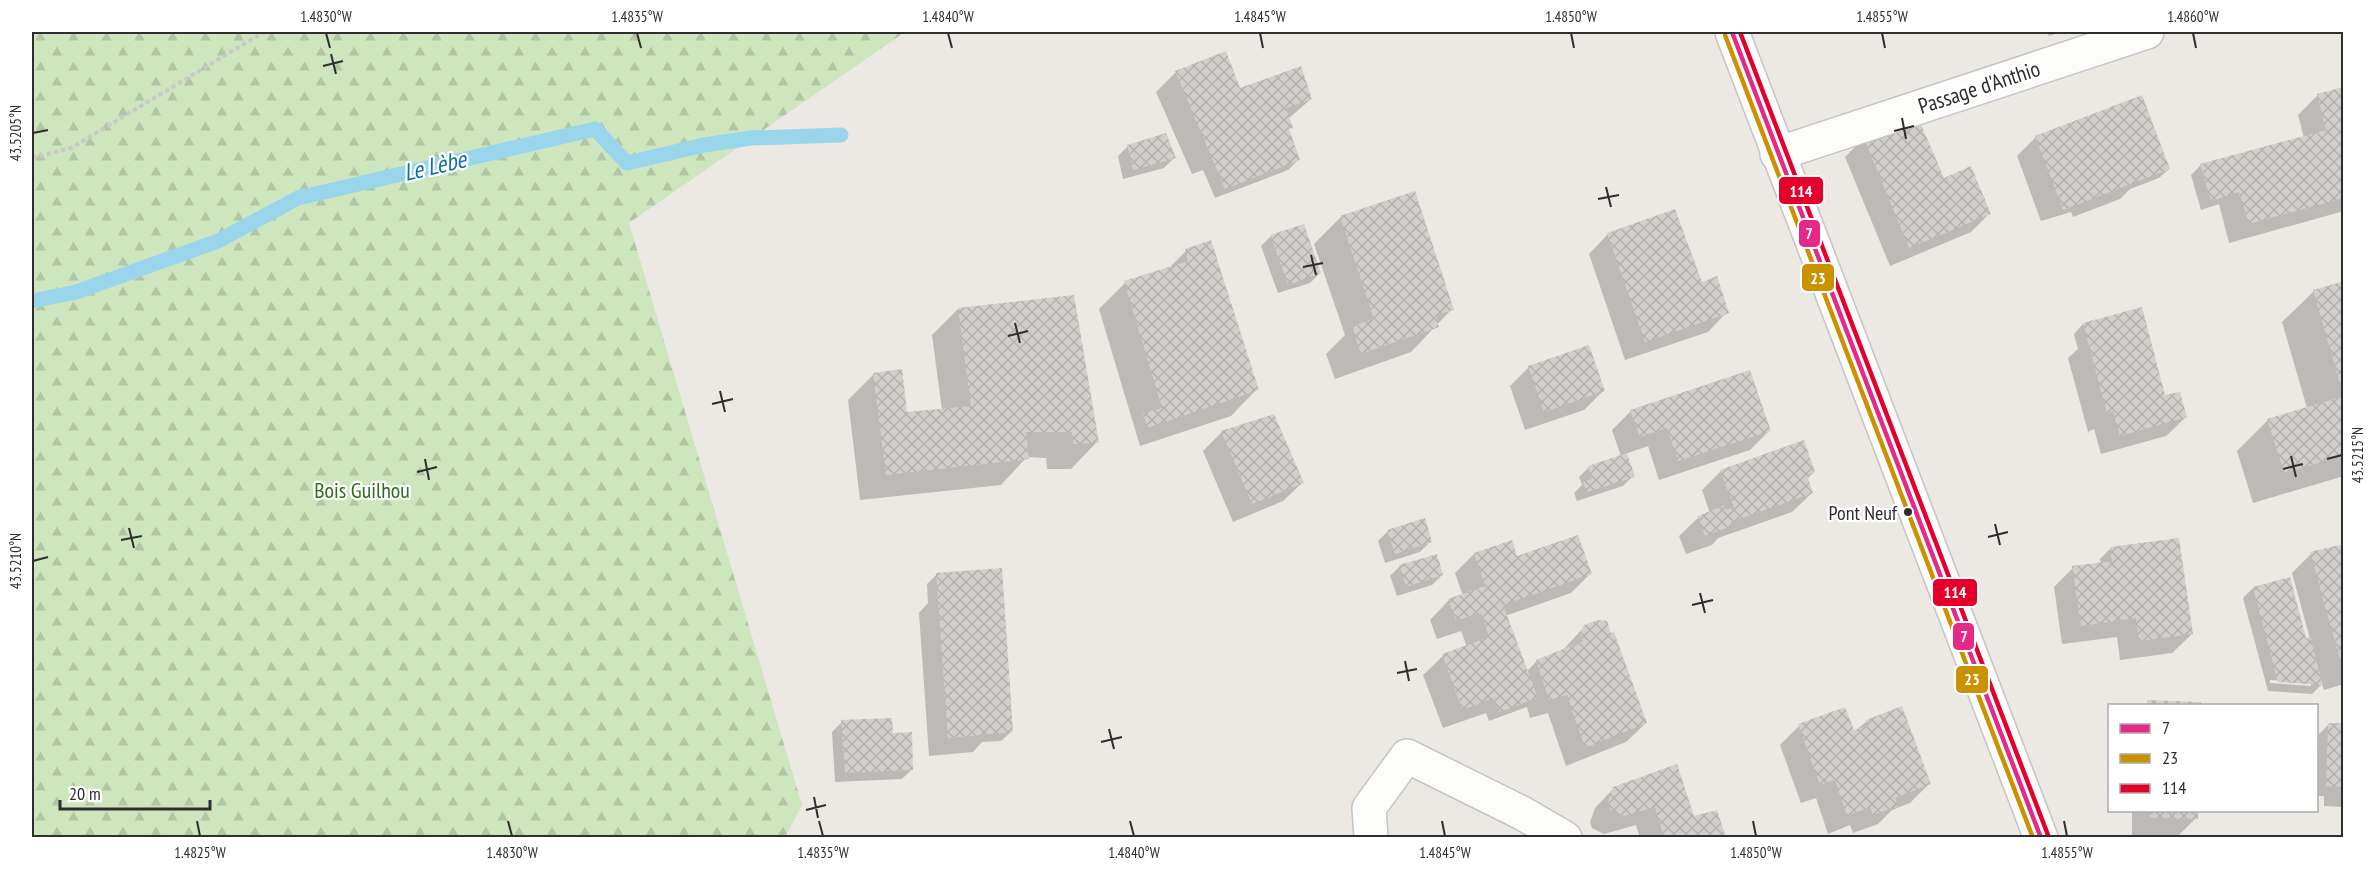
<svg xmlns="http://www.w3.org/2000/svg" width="2375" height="869" font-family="'PT Sans Narrow',sans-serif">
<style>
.forest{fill:url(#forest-firs)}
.shadow{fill:#0003;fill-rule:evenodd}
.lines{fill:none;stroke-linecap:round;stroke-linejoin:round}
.stream{stroke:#99d6ec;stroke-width:15}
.building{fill:url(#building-cross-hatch)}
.street-casing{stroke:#c5c4c5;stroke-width:36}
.secondary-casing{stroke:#c5c4c5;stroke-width:36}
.path{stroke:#c9c9c8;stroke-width:4;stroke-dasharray:4.5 3;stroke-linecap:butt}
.street{stroke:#fcfcfb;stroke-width:33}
.secondary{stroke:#fcfcfb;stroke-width:33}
.bus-1-casing{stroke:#fff;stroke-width:9}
.bus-2-casing{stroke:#fff;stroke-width:9}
.bus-3-casing{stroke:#fff;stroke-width:9}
.bus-1{stroke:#e62987;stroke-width:4.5}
.bus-2{stroke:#ca9200;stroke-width:4.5}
.bus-3{stroke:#e4002b;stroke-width:4.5}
.ticks{fill:none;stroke:#2e2e2e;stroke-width:2}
.bus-dot{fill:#2e2e2e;stroke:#fff;stroke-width:2}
.labels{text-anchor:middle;stroke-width:4.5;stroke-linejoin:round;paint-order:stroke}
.bus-label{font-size:20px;fill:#2e2e2e;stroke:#fff;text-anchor:end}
.street-label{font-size:22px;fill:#2e2e2e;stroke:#fff}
.park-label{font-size:22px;fill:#2c6e1b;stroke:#fff}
.water-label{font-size:24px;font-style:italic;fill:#0d6fa3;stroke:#fff}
.line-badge{stroke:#fff;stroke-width:2}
.badge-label{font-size:16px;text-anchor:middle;font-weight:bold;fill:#fff}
.neatline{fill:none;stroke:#2e2e2e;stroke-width:2}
.ticks-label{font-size:15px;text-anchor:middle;fill:#2e2e2e}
</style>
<defs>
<pattern id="forest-firs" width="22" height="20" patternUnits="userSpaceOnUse" patternTransform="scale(1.5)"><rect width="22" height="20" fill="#cee6be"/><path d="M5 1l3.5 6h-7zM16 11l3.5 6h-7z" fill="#b1c6a4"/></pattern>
<pattern id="building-cross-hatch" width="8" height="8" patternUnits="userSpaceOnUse" patternTransform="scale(1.5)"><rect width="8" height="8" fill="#d1cecb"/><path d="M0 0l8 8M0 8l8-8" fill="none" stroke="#b4b1af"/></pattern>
</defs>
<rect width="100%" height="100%" fill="#ece8e4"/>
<path class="forest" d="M32 32H905L629 223 802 805 785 837H32Z"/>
<path class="shadow" d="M2047 32H2061L2049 36Z
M1226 53 1239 90 1311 99 1288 119 1291 127 1288 131 1298 160 1288 170 1215 198 1203 170 1192 174 1156 92 1175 73Z
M2342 89 2344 211 2229 243 2219 204 2201 210 2191 175 2201 165 2304 138 2298 115 2318 95Z
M2036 137 2169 169 2159 178 2130 189 2120 199 2073 217 2071 212 2041 221 2017 156Z
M1864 138 1943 180 1990 213 1971 232 1890 266 1845 157Z
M1128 146 1174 158 1164 168 1123 179 1118 156Z
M1341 217 1452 309 1411 352 1335 379 1326 354 1345 335 1314 244Z
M1608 234 1727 312 1708 332 1625 360 1589 254Z
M1271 236 1320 273 1310 283 1278 293 1261 246Z
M1186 251 1257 389 1231 416 1140 446 1099 309 1125 283 1168 269Z
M2344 283V476L2253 503 2237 451 2268 420 2307 408 2282 322 2314 291Z
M958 309 1097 442 1071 469H1047L1046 458 1027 457 1001 485 860 500 848 400 874 374 906 413 942 410 932 335Z
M2083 324 2186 417 2166 436 2101 454 2094 429 2088 432 2068 358 2078 349 2074 334Z
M1529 367 1603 391 1584 410 1525 430 1510 386Z
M1631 411 1769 431 1750 450 1659 480 1648 446 1625 454 1633 476 1623 486 1577 501 1574 493 1582 485 1579 477 1589 467 1621 456 1612 430Z
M1222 432 1303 482 1283 501 1233 522 1203 451Z
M1721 471 1814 472 1807 479 1812 493 1792 512 1718 538 1712 545 1686 554 1679 536 1699 517 1710 513 1702 490Z
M1388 531 1430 542 1420 552 1385 563 1378 541Z
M2344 546V684L2324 690 2322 684 2312 694 2268 691 2243 598 2253 588 2289 579 2305 640 2310 639 2292 573 2311 554ZM2270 680 2311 683V686L2270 683Z
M2110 549 2192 634 2172 653 2120 660 2117 637 2062 644 2054 587 2073 568 2101 564 2100 559Z
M1474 554 1516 558 1590 574 1571 593 1505 616 1526 672 1537 661 1562 651 1585 626 1646 723 1626 742 1566 766 1548 713 1530 718 1527 707 1489 721 1486 713 1443 728 1423 675 1443 656 1467 647 1461 631 1437 639 1430 620 1449 600 1463 596 1455 573Z
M1400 566 1442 575 1432 585 1397 596 1390 576Z
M937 574 1011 732 1001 741 982 742 973 752 929 756 919 613 928 603 927 584Z
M1867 721 1929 784 1910 803 1892 810 1878 824 1853 833 1850 825 1828 834 1816 798 1801 803 1780 745 1799 726 1854 732Z
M842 722 892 735 912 769 902 779 835 782 832 732Z
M2329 724H2344V807L2324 806V796H2317L2319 734Z
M1614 788 1693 818 1724 838H1640L1636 825 1604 834 1592 828 1590 822 1595 808Z
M2132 810H2196V818L2177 837 2132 836Z"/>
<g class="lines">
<path class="stream" d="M32 301 76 292 218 241 298 198 595 129 627 163 704 145 751 138 841 135"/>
</g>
<path class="building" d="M1226 51 1240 88 1301 66 1312 99 1286 108 1293 128 1289 129 1300 160 1225 189 1175 71Z
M2343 87 2344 198 2249 224 2239 192 2211 201 2200 164 2326 130 2317 94Z
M2142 95 2170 169 2063 210 2035 136Z
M1917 115 1944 178 1971 166 1991 214 1909 248 1863 136Z
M1166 133 1176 158 1133 170 1127 145Z
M1415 191 1454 310 1436 315 1439 327 1361 354 1352 326 1374 319 1340 216Z
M1675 209 1702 282 1717 276 1729 313 1645 342 1607 233Z
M1304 224 1321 273 1288 285 1270 235Z
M1211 240 1259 390 1147 428 1143 413 1162 408 1124 281 1188 261 1185 249Z
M2344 281V394H2343L2313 290Z
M1074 295 1099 443 1073 444 1072 432H1026L1029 459 886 475 873 373 902 369 907 412 971 406 958 308Z
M2142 307 2165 395 2180 392 2187 417 2120 436 2113 411 2107 414 2083 323Z
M1589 345 1605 391 1544 412 1528 366Z
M1750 370 1771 431 1678 461 1667 428 1640 437 1630 410Z
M2344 396V455L2284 473 2267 419Z
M1274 414 1304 483 1252 504 1221 431Z
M1804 440 1815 472 1807 475 1813 493 1731 522 1732 526 1705 536 1698 516 1725 505 1726 510 1734 507 1720 470Z
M1627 453 1635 477 1587 492 1583 482 1592 479 1588 466Z
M1425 518 1432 542 1395 554 1387 530Z
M1578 535 1592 574 1503 605 1538 698 1499 712 1493 698 1462 710 1442 654 1489 637 1481 613 1456 621 1448 599 1485 586 1474 553 1512 540 1517 556Z
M2179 538 2193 634 2139 641 2136 618 2081 626 2072 566 2112 561 2110 547Z
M2344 544V671H2343L2310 552Z
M1437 554 1443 575 1406 587 1399 565Z
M1002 568 1013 732 948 738 936 573Z
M2290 577 2306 638 2310 637 2323 685 2278 682 2253 587Z
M1598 620 1607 621 1611 633 1614 632 1647 723 1585 748 1567 695 1549 700 1536 660 1583 641 1580 633 1584 625Z
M2147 700 2201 702V706H2147Z
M1902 706 1931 784 1895 798 1899 806 1873 815 1870 807 1847 816 1835 780 1820 785 1798 724 1845 707 1854 730 1869 725 1866 720Z
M892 718 893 733 912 732 913 770 845 773 841 720Z
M2328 723H2344V787L2326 786Z
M1677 764 1694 816 1717 810 1726 838H1664L1655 807 1624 816 1610 809 1608 802 1613 787Z
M2150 810H2198V819L2150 818Z"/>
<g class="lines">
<g class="street-casing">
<path id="street" d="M1777 154 2147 32
M1371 838 1369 808 1407 756 1522 813 1565 838"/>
</g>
<g class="secondary-casing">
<path id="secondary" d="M1732 32 2041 838"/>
</g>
<path class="path" d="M32 158 71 148 264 32"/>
<use href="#street" class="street"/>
<use href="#secondary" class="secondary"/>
<g class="bus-1-casing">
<path id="bus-1" d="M1732 32 2041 838"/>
</g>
<g class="bus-2-casing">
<path id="bus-2" d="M1725 35 2033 838"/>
</g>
<g class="bus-3-casing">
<path id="bus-3" d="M1740 32 2048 835"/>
</g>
<use href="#bus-1" class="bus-1"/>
<use href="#bus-2" class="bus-2"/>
<use href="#bus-3" class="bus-3"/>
</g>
<path class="ticks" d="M326 33 330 48M637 33 641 48M948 33 952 48M1260 33 1263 48M1571 33 1574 48M1882 33 1885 48M2193 33 2196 48M331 54 336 74M323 66 343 61M1902 118 1906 139M1894 131 1914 126M33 133 48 130M1606 187 1611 207M1598 199 1619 195M1311 255 1316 275M1303 267 1323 263M1015 323 1020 343M1008 336 1028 331M720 391 725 412M712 404 733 399M2291 456 2296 477M425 459 429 480M2327 459 2342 455M2283 469 2303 464M417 472 437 467M1995 524 2000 545M129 528 134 548M1988 537 2008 532M121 540 142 536M33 561 48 557M1700 593 1705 613M1692 605 1713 600M1405 661 1409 681M1397 673 1417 669M1109 729 1114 749M1101 742 1122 737M814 797 818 818M806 810 826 805M197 821 200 836M508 821 512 836M819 821 823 836M1130 821 1134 836M1442 821 1445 836M1753 821 1756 836M2064 821 2067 836"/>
<circle class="bus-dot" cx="1908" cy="512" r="5"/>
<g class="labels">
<g class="bus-label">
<text x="1897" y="520">Pont Neuf</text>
</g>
<g class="street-label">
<text transform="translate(1979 87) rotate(-18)" y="8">Passage d'Anthio</text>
</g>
<g class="park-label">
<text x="362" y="498">Bois Guilhou</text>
</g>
<g class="water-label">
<text transform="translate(435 166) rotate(-13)" y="8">Le Lèbe</text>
</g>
</g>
<g class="line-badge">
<rect x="1778" y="176" width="46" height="29" rx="6" fill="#e4002b"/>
<rect x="1798" y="219" width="23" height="29" rx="6" fill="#e62987"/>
<rect x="1801" y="263" width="34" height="29" rx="6" fill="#ca9200"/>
<rect x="1932" y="578" width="46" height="29" rx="6" fill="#e4002b"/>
<rect x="1952" y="622" width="23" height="29" rx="6" fill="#e62987"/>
<rect x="1955" y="665" width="34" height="29" rx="6" fill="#ca9200"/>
</g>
<g class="badge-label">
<text x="1801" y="197">114</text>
<text x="1809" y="239">7</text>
<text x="1818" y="284">23</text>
<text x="1955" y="598">114</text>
<text x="1964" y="642">7</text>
<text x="1972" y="685">23</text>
</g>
<rect width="2375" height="869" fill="none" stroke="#ffffff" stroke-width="66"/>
<rect x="2108" y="704" width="210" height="108" fill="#ffffff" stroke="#ababab" stroke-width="1.5"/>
<rect x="2120" y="724" width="30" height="9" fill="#e62987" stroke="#ababab" stroke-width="1.5"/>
<text x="2162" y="734" font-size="18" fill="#2e2e2e">7</text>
<rect x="2120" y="754" width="30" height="9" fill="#ca9200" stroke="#ababab" stroke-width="1.5"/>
<text x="2162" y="764" font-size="18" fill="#2e2e2e">23</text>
<rect x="2120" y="784" width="30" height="9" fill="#e4002b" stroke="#ababab" stroke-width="1.5"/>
<text x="2162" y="794" font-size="18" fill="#2e2e2e">114</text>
<path d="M60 800v9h150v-9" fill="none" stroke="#2e2e2e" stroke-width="3"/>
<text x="69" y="800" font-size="18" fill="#2e2e2e" stroke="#ffffff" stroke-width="4.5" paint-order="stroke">20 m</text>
<rect x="33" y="33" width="2309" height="803" class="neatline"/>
<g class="ticks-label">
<text x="326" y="22">1.4830°W</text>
<text x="637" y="22">1.4835°W</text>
<text x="948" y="22">1.4840°W</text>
<text x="1260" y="22">1.4845°W</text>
<text x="1571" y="22">1.4850°W</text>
<text x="1882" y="22">1.4855°W</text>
<text x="2193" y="22">1.4860°W</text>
<text transform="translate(16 133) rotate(-90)" y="5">43.5205°N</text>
<text transform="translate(2358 455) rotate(-90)" y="5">43.5215°N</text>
<text transform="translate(16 561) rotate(-90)" y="5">43.5210°N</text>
<text x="200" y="858">1.4825°W</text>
<text x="512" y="858">1.4830°W</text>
<text x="823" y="858">1.4835°W</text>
<text x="1134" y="858">1.4840°W</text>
<text x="1445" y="858">1.4845°W</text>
<text x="1756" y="858">1.4850°W</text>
<text x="2067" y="858">1.4855°W</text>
</g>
</svg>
